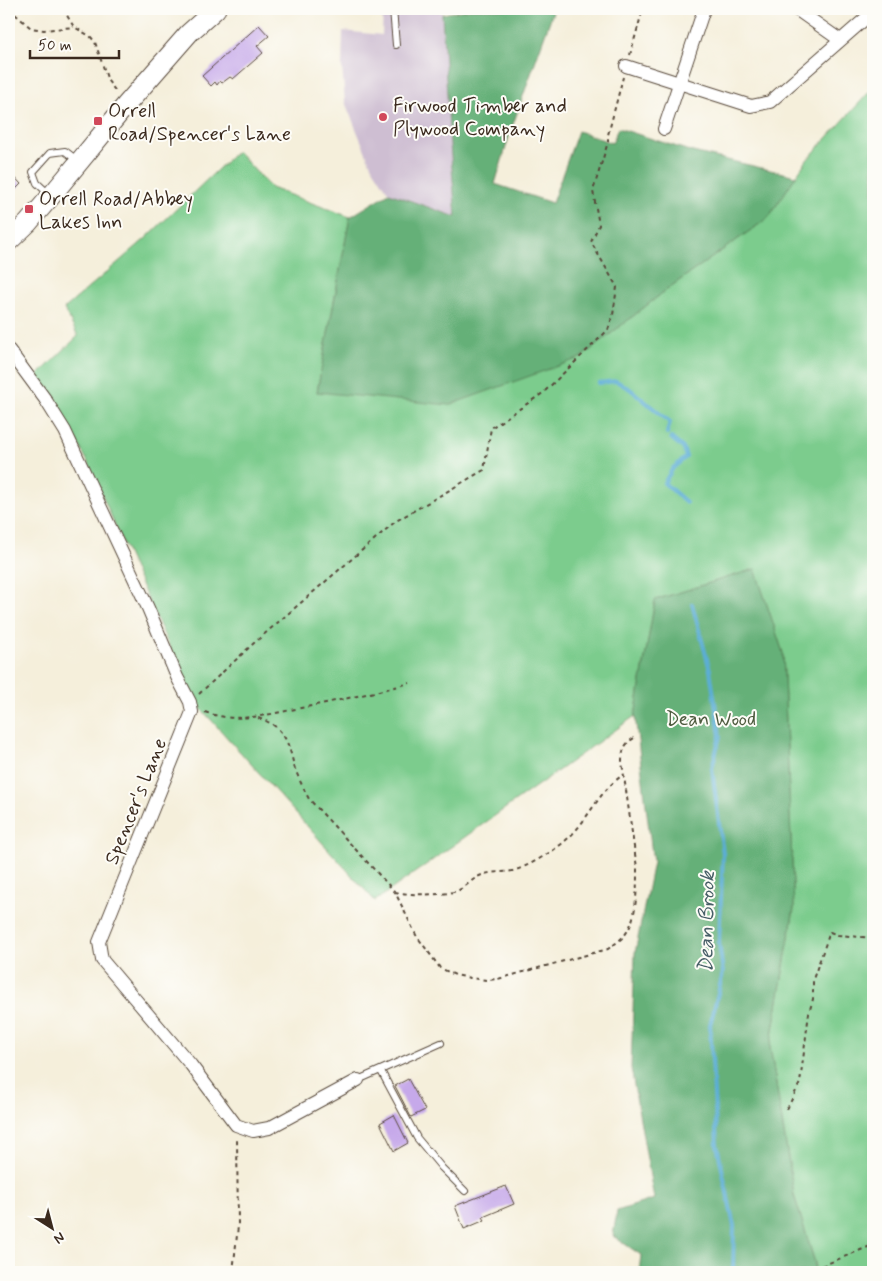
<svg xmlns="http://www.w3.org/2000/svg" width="882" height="1281" font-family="Mynerve,sans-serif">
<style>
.industrial{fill:#cebed2}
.green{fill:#7ccc8d;stroke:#5c7b56}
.forest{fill:#65b078;stroke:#506d4b}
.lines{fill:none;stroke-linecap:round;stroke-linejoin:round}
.stream{stroke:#5baed6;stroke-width:4}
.building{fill:#c6a9ea}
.service-casing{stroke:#57483a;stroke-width:8}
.minor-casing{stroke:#57483a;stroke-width:14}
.primary-casing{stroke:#57483a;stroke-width:21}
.path{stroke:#57483a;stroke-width:2;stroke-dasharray:4 4;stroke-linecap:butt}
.service{stroke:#fff;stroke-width:6}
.minor{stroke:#fff;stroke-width:12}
.primary{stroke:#fff;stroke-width:19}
.poi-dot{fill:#d1495b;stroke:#fdfcf7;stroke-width:2}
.labels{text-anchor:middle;stroke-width:4;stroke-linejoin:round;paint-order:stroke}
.poi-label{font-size:20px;fill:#3b2a1e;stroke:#fdfcf7;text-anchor:start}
.park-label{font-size:20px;fill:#4e5b3f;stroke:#fdfcf7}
.street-label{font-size:20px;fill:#3b2a1e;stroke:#fdfcf7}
.water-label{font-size:21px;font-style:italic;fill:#485f68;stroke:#fdfcf7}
</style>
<rect width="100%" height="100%" fill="#fdfcf7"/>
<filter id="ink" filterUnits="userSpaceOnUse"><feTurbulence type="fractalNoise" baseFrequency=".02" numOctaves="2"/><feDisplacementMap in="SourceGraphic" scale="10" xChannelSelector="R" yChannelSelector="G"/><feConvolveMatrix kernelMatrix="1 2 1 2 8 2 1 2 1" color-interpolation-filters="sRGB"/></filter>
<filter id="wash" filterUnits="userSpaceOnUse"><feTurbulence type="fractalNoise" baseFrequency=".0096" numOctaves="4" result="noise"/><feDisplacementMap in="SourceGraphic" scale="20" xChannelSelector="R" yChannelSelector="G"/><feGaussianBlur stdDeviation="1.12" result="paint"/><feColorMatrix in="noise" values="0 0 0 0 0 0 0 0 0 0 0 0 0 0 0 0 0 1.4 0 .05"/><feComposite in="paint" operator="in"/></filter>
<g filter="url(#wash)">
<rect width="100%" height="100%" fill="#f5efdb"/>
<path class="industrial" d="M383 9H442L450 144 456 217 389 193 371 165 345 102 342 66 343 31 382 35Z"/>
<path class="green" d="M873 88V1272H814L815 1263 794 1195 770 1047 794 909 783 653 755 569 655 600 635 716 375 901 194 701 125 549 89 464 55 400 36 377 78 336 64 309 144 240 237 151 271 188 350 217 317 392 580 358 670 287 768 218 806 161Z"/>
<path class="forest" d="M470 9H554L511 130 495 184 552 203 578 131 612 143 618 128 693 152 796 176 768 218 670 287 580 358 449 405 317 392 350 217 389 193 456 217 450 144 442 14Z
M755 569 783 653 794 908 770 1047 794 1195 815 1263 814 1272H639L641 1255 613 1236 617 1211 654 1199 631 1068 635 953 653 862 635 716 655 600Z
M373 1270 400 1272H179L181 1271Z"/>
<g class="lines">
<path class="stream" d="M599 383 616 381 630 389 670 422 667 433
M671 438 683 448 686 457 673 468 664 483 686 502
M692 604 710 670 720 736 712 768 723 854 719 942 723 973 710 1025 717 1145 734 1226 733 1272"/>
</g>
<g id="blocks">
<path class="building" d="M259 25 269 36 257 46 263 53 233 79 230 77 222 83 220 81 217 85 215 82 211 86 202 76Z
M9 171 21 184 9 196Z
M408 1079 425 1110 411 1117 395 1086Z
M394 1115 408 1143 394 1151 380 1123Z
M506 1186 514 1204 483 1217 485 1220 464 1229 455 1206Z"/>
</g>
</g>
<g filter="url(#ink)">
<use href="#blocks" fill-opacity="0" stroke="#57483a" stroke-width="1"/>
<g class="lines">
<g class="service-casing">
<path id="service" d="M393 9 396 45
M50 195 37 183 33 172 50 153 65 151 78 161
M381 1071 417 1138 442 1168 465 1191
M358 1080 441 1043"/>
</g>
<g class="minor-casing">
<path id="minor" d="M796 9 840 40
M626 66 751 106 770 102 873 12
M664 129 704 9
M9 350 45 399 65 431 148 608 177 677 190 702 192 712 99 942 102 960 191 1065 236 1125 253 1131 269 1128 358 1080"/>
</g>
<g class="primary-casing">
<path id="primary" d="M9 241 28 223 51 196 126 105 189 33 216 9"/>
</g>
<path class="path" d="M9 9 31 28 44 30 74 27
M63 9 74 27 90 36 95 42 108 81 117 93
M630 55 643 9
M199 694 254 643 396 521 484 470 491 428 543 393 608 330 613 315 617 287 591 242 599 225 593 191 608 142V135L623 77
M205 712C238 725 272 713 306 707 341 700 376 692 410 683
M258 718C284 726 288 741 294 766 298 777 303 788 309 799L395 892 416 935 440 968 455 975 470 978 487 980 498 979 608 949C616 943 624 938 628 930 637 916 637 884 637 868L622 762C622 751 624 744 634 738
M395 892C408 895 448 896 459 890 467 886 473 878 482 875 491 871 502 873 512 871 526 868 554 851 565 841 588 822 597 792 623 775
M873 1039 871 1044 873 1063
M787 1109 800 1083 809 1013 813 999V979L830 932 838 935 873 938
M233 1272 238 1226 237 1137
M807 1272 873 1245"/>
<use href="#service" class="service"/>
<use href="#minor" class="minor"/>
<use href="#primary" class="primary"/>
</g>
</g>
<g class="poi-dot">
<circle cx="383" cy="117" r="5"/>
<rect x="93" y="116" width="10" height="10" rx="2.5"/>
<rect x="24" y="204" width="10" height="10" rx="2.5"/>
</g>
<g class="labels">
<g class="poi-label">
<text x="393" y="112">Firwood Timber and<tspan x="393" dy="23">Plywood Company</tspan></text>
<text x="108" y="117">Orrell<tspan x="108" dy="23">Road/Spencer's Lane</tspan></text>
<text x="39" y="205">Orrell Road/Abbey<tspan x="39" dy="23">Lakes Inn</tspan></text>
</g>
<g class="park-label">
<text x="711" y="725">Dean Wood</text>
</g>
<g class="street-label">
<text transform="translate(135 801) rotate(-68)" y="7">Spencer's Lane</text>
</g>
<g class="water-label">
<text transform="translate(706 922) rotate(-89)" y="7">Dean Brook</text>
</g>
</g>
<rect width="882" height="1281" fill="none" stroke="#fdfcf7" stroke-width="30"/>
<g transform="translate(52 1228) rotate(144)" stroke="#fdfcf7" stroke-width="4" paint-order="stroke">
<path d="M0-4L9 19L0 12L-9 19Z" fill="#3b2a1e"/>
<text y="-8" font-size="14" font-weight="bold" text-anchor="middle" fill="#3b2a1e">N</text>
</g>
<path d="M30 50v8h89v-8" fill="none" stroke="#3b2a1e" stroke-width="2.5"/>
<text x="38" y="50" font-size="15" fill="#3b2a1e" stroke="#fdfcf7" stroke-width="4" paint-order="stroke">50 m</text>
</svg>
